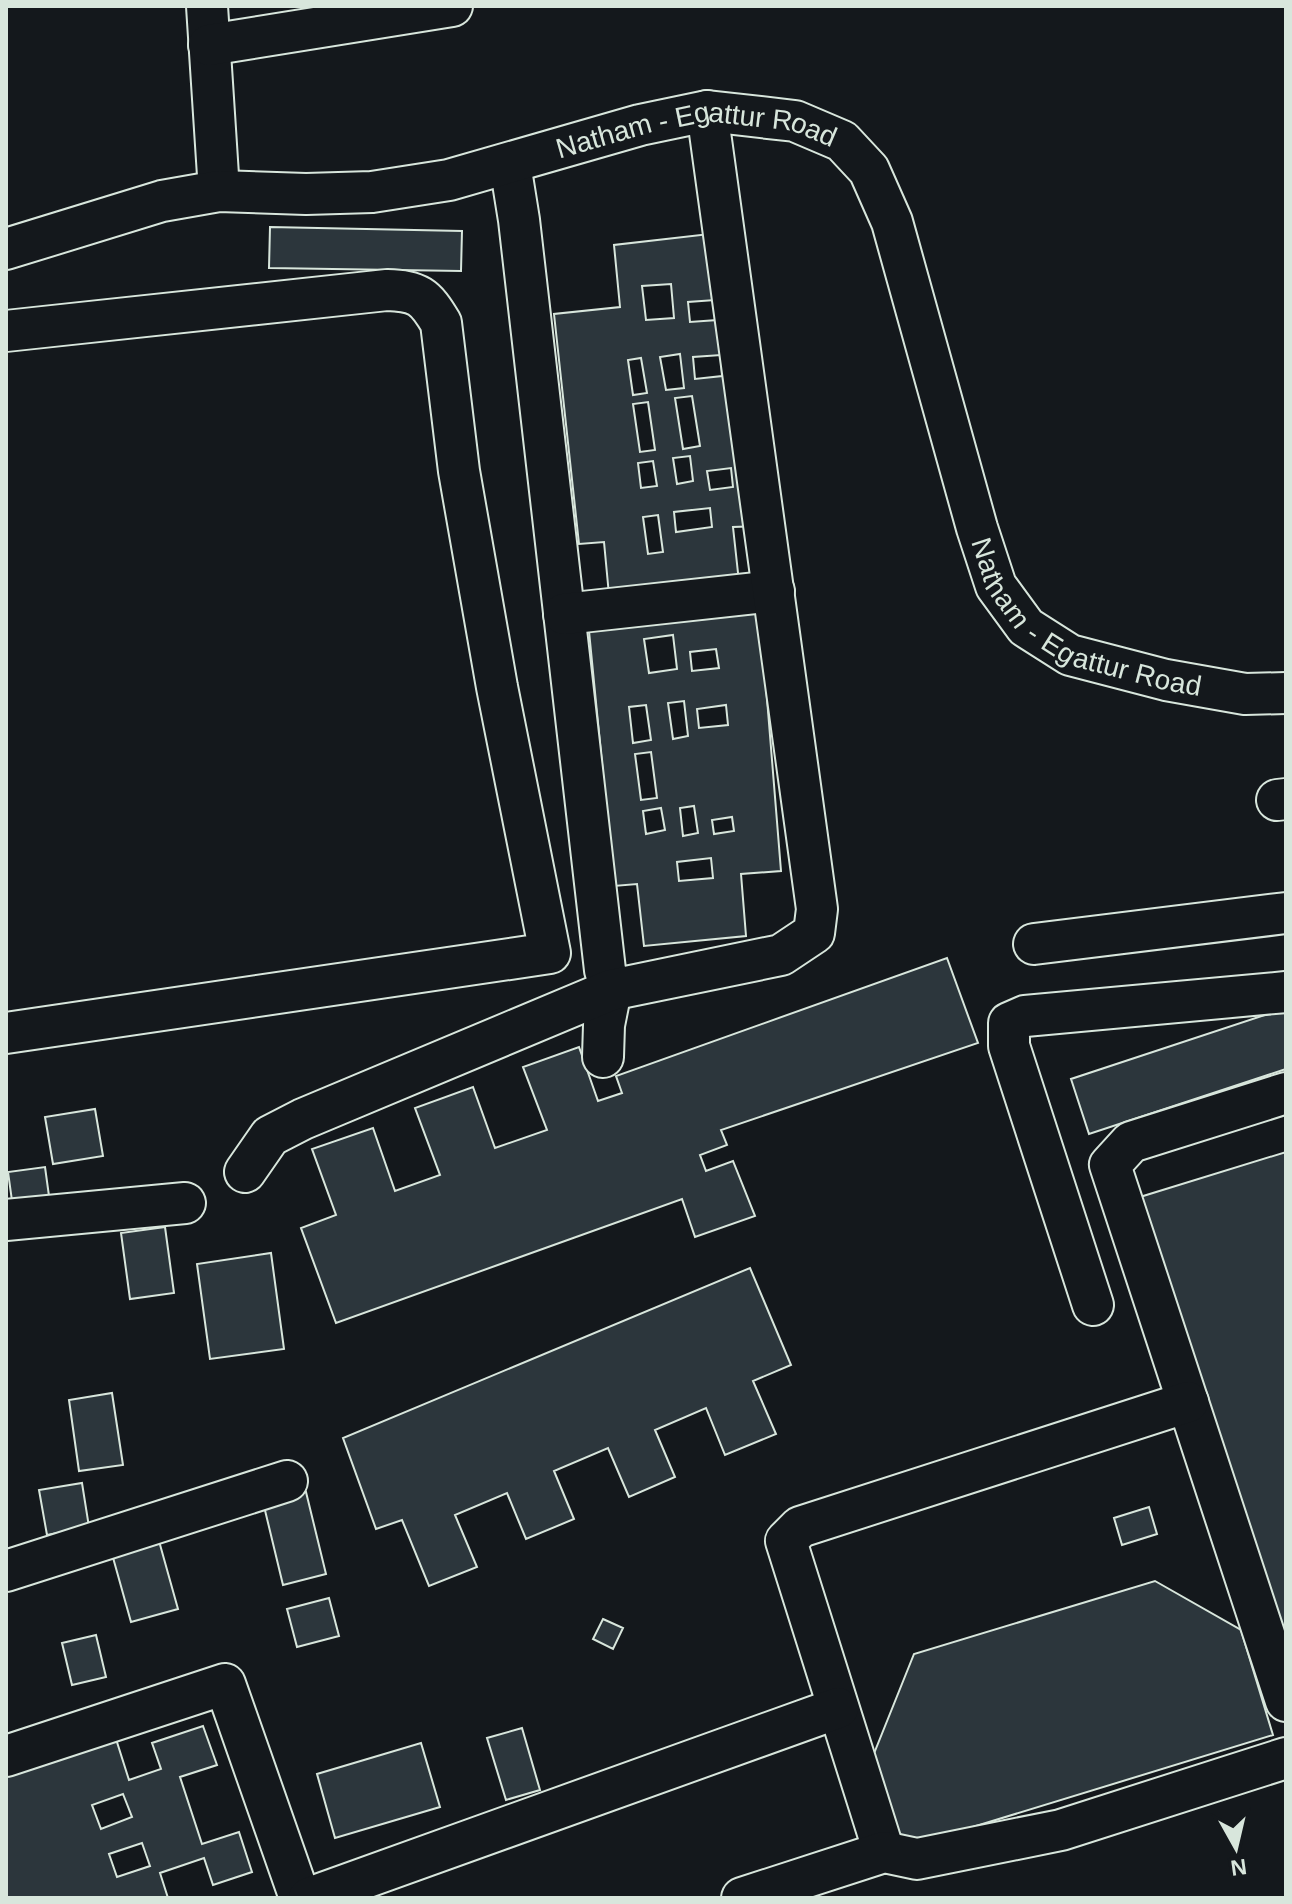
<svg xmlns="http://www.w3.org/2000/svg" width="1292" height="1904" font-family="Helvetica,sans-serif">
<style>
.building{fill:#2c363c;stroke:#d8e6dc;stroke-width:2;fill-rule:evenodd}
.lines{fill:none;stroke-linecap:round;stroke-linejoin:round}
.minor-casing{stroke:#d8e6dc;stroke-width:44}
.minor{stroke:#14181c;stroke-width:40}
.labels{text-anchor:middle;stroke-width:6;stroke-linejoin:round;paint-order:stroke}
.street-label{font-size:28px;fill:#d8e6dc;stroke:#14181c}
</style>
<rect width="100%" height="100%" fill="#14181c"/>
<path class="building" d="M270 227 462 231 461 271 269 268Z
M718 233 761 526 733 527 739 582 609 595 604 542 579 544 554 314 620 307 614 245ZM671 284 674 318 646 320 642 286ZM715 300 717 320 690 322 688 302ZM680 354 684 388 666 390 660 357ZM721 355 722 376 695 379 693 357ZM641 358 647 393 633 395 628 360ZM692 396 700 446 683 449 675 398ZM648 402 655 450 640 452 633 404ZM690 456 693 481 677 484 673 458ZM653 461 657 486 641 488 638 463ZM731 468 733 487 710 490 707 471ZM710 508 712 527 676 532 674 512ZM658 515 663 552 648 554 643 517Z
M760 612 781 871 741 874 746 936 644 946 637 884 614 886 589 631ZM673 635 677 669 649 673 644 639ZM716 649 719 668 692 671 690 652ZM684 701 688 736 673 739 668 703ZM646 705 651 740 633 743 629 707ZM726 705 728 725 699 728 697 709ZM651 752 657 798 641 800 635 754ZM694 806 698 833 683 836 680 808ZM661 808 665 830 646 834 643 811ZM732 817 734 831 714 834 712 820ZM711 858 713 878 679 881 677 862Z
M947 958 978 1043 721 1130 727 1145 700 1155 706 1171 733 1161 755 1216 695 1237 682 1199 336 1323 301 1228 336 1215 312 1149 373 1128 395 1191 440 1175 415 1108 473 1087 495 1148 547 1130 523 1067 579 1047 598 1101 622 1093 616 1076Z
M1286 1008V1069L1089 1134 1071 1079Z
M95 1109 103 1156 53 1164 45 1117Z
M1286 1152V1646L1140 1197Z
M45 1167 49 1196 12 1201 8 1172Z
M165 1227 174 1293 130 1299 121 1233Z
M271 1253 284 1349 210 1359 197 1264Z
M750 1268 791 1365 753 1381 776 1434 725 1455 706 1408 655 1430 675 1477 629 1497 608 1448 554 1471 574 1519 526 1539 507 1493 455 1515 477 1567 429 1586 402 1520 376 1529 343 1438Z
M112 1393 123 1465 79 1471 69 1400Z
M82 1483 89 1527 47 1535 39 1490Z
M306 1492 326 1574 283 1585 263 1502Z
M1149 1507 1157 1534 1122 1545 1114 1518Z
M159 1541 178 1609 131 1622 112 1554Z
M1155 1581 1241 1630 1273 1735 901 1849 873 1756 914 1654Z
M329 1598 339 1636 297 1647 287 1609Z
M603 1619 623 1628 613 1649 593 1639Z
M96 1635 106 1677 72 1685 62 1643Z
M203 1726 217 1765 180 1777 202 1844 239 1832 252 1872 213 1885 204 1858 160 1873 168 1898H6V1769L116 1739 129 1780 161 1769 152 1743ZM123 1794 132 1817 101 1829 92 1805ZM142 1843 150 1866 117 1877 109 1854Z
M522 1728 540 1790 506 1800 487 1738Z
M421 1743 440 1807 335 1838 317 1774Z"/>
<g class="lines">
<g class="minor-casing">
<g id="minor">
<path d="M207 6 219 191"/>
<path d="M209 45 452 6"/>
<path d="M510 164 519 220 605 970 611 990 604 1025 603 1057"/>
<path id="s1" d="M6 249 162 201 219 191 306 194 372 192 449 180 640 125 707 111 795 121 842 141 869 170 892 222 977 528 996 586 1026 627 1070 655 1166 680 1245 694 1286 693"/>
<path d="M6 331 387 290C418 291 425 296 441 323L459 471 497 687 550 953 6 1033"/>
<path d="M564 614 774 591"/>
<path d="M1277 800 1286 799"/>
<path d="M1034 944 1286 913"/>
<path d="M1286 1093 1131 1142 1110 1165 1286 1701"/>
<path d="M245 1172 270 1136 303 1119 611 990 781 955 814 933 817 909 707 111"/>
<path d="M6 1220 185 1203"/>
<path d="M1093 1305 1009 1046V1023L1025 1016 1286 992"/>
<path d="M6 1571 287 1481"/>
<path d="M6 1756 225 1684 300 1898"/>
<path d="M884 1852 786 1541 800 1527 1188 1402"/>
<path d="M309 1898 838 1708"/>
<path d="M742 1898 884 1852 917 1859 1061 1830 1286 1758"/>
</g>
</g>
<use href="#minor" class="minor"/>
</g>
<g class="labels">
<g class="street-label">
<text dy="10" stroke="none"><textPath href="#s1" startOffset="708">Natham - Egattur Road</textPath></text>
<text dy="10" stroke="none"><textPath href="#s1" startOffset="1428">Natham - Egattur Road</textPath></text>
</g>
</g>
<rect width="1292" height="1904" fill="none" stroke="#d8e6dc" stroke-width="16"/>
<g transform="translate(1236 1848) rotate(172)" stroke="#14181c" stroke-width="6" paint-order="stroke">
<path d="M0-6L14 30L0 20L-14 30Z" fill="#d8e6dc"/>
<text y="-12" font-size="22" font-weight="bold" text-anchor="middle" fill="#d8e6dc">N</text>
</g>
</svg>
